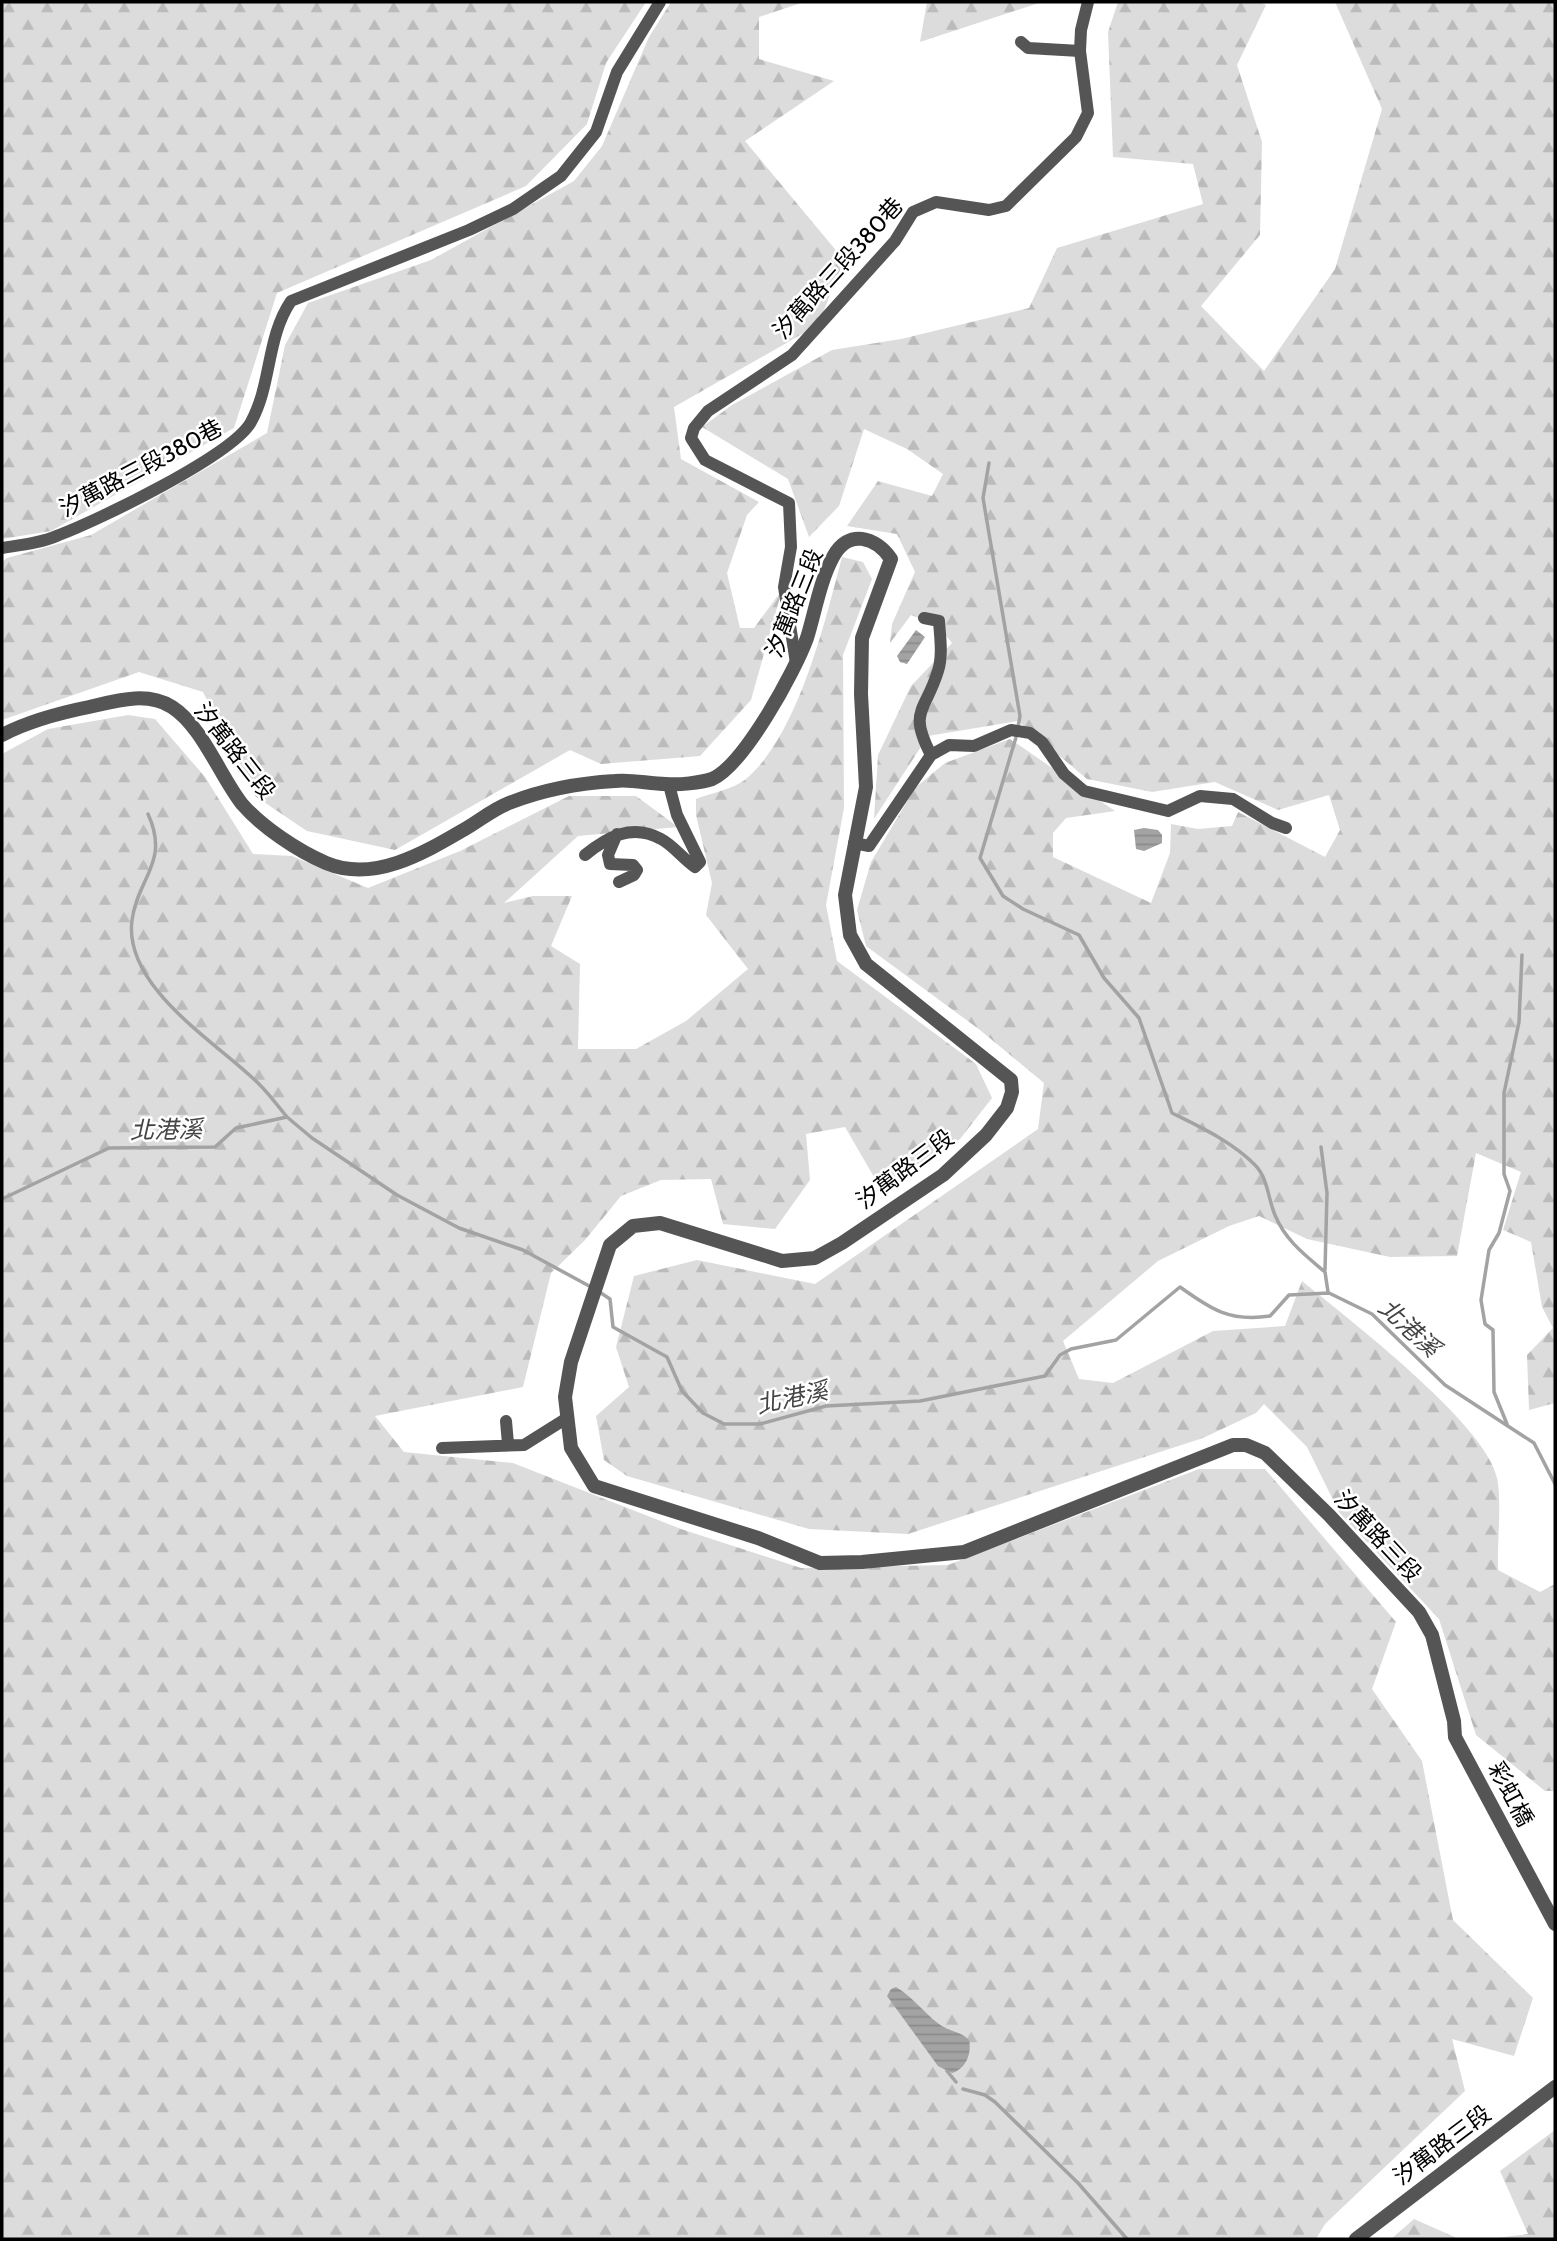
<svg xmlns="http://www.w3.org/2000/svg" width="1557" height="2241" font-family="Cabin,'Noto Sans TC',sans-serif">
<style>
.forest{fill:url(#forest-firs)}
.water{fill:url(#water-rules)}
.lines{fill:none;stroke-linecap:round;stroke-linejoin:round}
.stream{stroke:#a3a3a3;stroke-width:3.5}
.minor{stroke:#555;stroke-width:12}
.tertiary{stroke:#555;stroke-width:14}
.labels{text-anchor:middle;stroke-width:5;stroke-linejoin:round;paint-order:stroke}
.street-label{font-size:23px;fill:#000;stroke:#fff}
.water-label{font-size:24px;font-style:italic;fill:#444;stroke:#fff}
</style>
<defs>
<pattern id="forest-firs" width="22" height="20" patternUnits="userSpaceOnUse" patternTransform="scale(1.75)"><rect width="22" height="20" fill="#dcdcdc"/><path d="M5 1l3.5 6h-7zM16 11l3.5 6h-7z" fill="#bbb"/></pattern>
<pattern id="water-rules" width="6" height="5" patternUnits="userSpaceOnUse" patternTransform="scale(1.75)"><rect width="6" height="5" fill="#a3a3a3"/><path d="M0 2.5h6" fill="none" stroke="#8b8b8b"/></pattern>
</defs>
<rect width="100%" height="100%" fill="#fff"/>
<path class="forest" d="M2 2H646L606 63 587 124 526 186 277 293 234 428 51 531 2 539Z
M671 2H804L759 17V59L834 81 745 141 844 260 818 325 674 407 681 459 759 502 747 515 727 573 740 628H754L782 590 751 700 700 756 601 764 570 750 395 850 307 831 255 796 203 692 139 672 2 720V562L7 558 91 535 267 433 285 345 308 303 431 260 574 181 602 146 649 37Z
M927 2H1042L920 42Z
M1118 2H1259L1266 5 1237 65 1262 142 1260 235 1201 306 1264 371 1335 269 1382 109 1335 2H1555V1403L1529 1410 1527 1355 1553 1328 1542 1307 1531 1242 1503 1230 1521 1172 1476 1153 1457 1256 1390 1257 1307 1239 1259 1216 1229 1226 1158 1261 1063 1341 1079 1379 1113 1383 1213 1331 1285 1326 1302 1281C1347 1318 1486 1424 1497 1478 1502 1501 1497 1545 1498 1570L1540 1592 1555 1584V1791H1545L1476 1735 1439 1619 1339 1512 1307 1447 1264 1404 1256 1413 1203 1438 908 1534 809 1529 627 1476 604 1460 596 1416 629 1387 616 1347 634 1276 697 1260 815 1284 1038 1129 1044 1083 980 1030 866 946 857 910 871 862 915 788 945 763 1010 739 1115 811 1066 818 1053 833V857L1151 903 1170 853 1171 824 1198 829 1232 826 1238 812 1325 857 1340 830 1329 795 1278 810 1215 782 1152 792 1087 779 1018 721 928 736 874 819 878 755 911 686 952 643 938 626 911 615 890 643 892 624 915 572 897 534 847 526 878 481 932 496 943 474 907 449 864 429 839 506 809 537 788 479 702 427 732 405 832 350 901 339 1029 308 1057 248 1203 204 1193 164 1113 157 1108 32Z
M842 557 863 562 872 579 843 655 844 808 826 905 837 961 976 1064 992 1098 960 1139 881 1189 845 1127 806 1134 810 1180 775 1229 723 1224 711 1179 661 1180 621 1196 585 1240 551 1273 523 1387 375 1416 404 1452 513 1463 681 1529 801 1568 948 1565 1199 1469H1265L1396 1622 1372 1689 1422 1761 1453 1920 1533 1998 1514 2056 1452 2039 1465 2091 1325 2224 1316 2239H2V754L48 729 128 715 155 719 205 777 253 854 292 856 368 888 460 851 569 796H636L678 827 578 836 504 903 533 896H572L551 946 580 964 578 1049H636L686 1021 748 969 706 915 712 883 696 815V799C711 793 734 789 746 779 798 735 825 622 842 557Z
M1555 2130V2239H1488L1528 2234 1500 2171Z
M1414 2219 1459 2239H1391Z"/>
<path class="water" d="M916 630 925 637 907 664 900 662 897 656Z
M1144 828 1158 830 1162 835V843L1144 851 1136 849 1134 830Z
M896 1987C913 1997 924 2013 939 2024 948 2031 962 2032 969 2040 972 2053 966 2069 952 2073L938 2066 887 1996 891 1989Z"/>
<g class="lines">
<path class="stream" d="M989 463 983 498 1020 716 1018 727
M1017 734 980 858 1003 896 1023 909 1079 935 1104 978 1139 1018 1172 1113C1200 1127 1233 1142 1255 1165 1268 1178 1268 1199 1275 1215 1285 1240 1305 1255 1325 1272L1328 1292
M148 814C170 862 138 877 132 920 123 988 218 1043 259 1084 269 1094 278 1106 287 1117
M1321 1147 1327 1193 1325 1270
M2 1199 109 1148 215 1147 236 1128 287 1117 312 1138 397 1195 459 1228 523 1250 591 1287
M598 1291 610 1299 613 1327 667 1357 682 1391 703 1413 724 1424H760L826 1406 920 1401 1045 1376 1060 1355 1071 1349 1116 1340 1180 1287C1212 1310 1230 1322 1270 1316L1289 1295 1329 1293 1372 1314 1445 1385 1534 1443 1555 1484
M1507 1424 1494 1392 1493 1330 1485 1324 1481 1300 1489 1250 1499 1233 1510 1191 1504 1174V1093L1519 1022 1522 955
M947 2071 956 2082
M963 2089 985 2095 995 2102 1078 2183 1127 2239"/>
<path class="minor" d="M1021 42 1028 48 1080 51
M2 548C21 545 41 543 59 535 99 520 233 455 251 422 272 384 266 338 291 301L469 230 513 209 561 176 596 132 617 72 660 2
M924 618 939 621C940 637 943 655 938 671 925 713 908 710 931 755
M796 663 784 587 791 547 789 503 705 460 691 438 694 428 708 411 792 355 895 241 913 212 936 202 989 210 1006 206 1076 137 1088 113 1080 51 1081 30 1088 2
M617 834 608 855 610 864 633 865 637 870 634 875 619 882
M854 843 869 846 931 755 949 745 974 746 1011 730 1030 733 1042 742 1064 774 1084 791 1168 811 1200 796 1233 799 1272 823 1286 828
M585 855C607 837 632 823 661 839 673 845 683 859 695 867L700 862 677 815 669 785
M506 1421 508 1444
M442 1448 524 1445 567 1418"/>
<path class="tertiary" d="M2 735C29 721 59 713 89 707 115 701 147 691 172 707 202 726 220 776 242 804 262 827 298 851 326 863 374 883 424 853 465 829 479 821 493 809 509 803 542 790 580 783 615 781 632 779 649 784 666 784 679 785 700 783 712 779 744 765 795 671 807 638 815 612 820 581 833 557 848 528 876 537 891 559L862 638 861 694 866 787 845 895 850 935 866 964 1011 1080 1012 1092 1007 1108 986 1135 943 1175 842 1243 815 1258 782 1261 660 1223 633 1226 610 1245 571 1362 565 1397 571 1448 594 1486 758 1538 820 1563 862 1562 964 1552 1233 1445H1246L1265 1453 1329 1515 1419 1612 1432 1635 1454 1721 1455 1737 1555 1924
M1356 2239 1555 2087"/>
</g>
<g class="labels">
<g class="street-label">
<text transform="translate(838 268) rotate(-48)" y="8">汐萬路三段380巷</text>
<text transform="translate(141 468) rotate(-28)" y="8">汐萬路三段380巷</text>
<text transform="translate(794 603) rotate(-68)" y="8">汐萬路三段</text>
<text transform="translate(235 751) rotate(52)" y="8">汐萬路三段</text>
<text transform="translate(905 1169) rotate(-37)" y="8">汐萬路三段</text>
<text transform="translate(1378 1536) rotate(47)" y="8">汐萬路三段</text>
<text transform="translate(1511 1794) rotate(62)" y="8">彩虹橋</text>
<text transform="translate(1442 2145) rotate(-37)" y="8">汐萬路三段</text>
</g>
<g class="water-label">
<text transform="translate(166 1130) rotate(-1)" y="8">北港溪</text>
<text transform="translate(1409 1328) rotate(42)" y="8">北港溪</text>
<text transform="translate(792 1398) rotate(-12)" y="8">北港溪</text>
</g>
</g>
<rect width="1557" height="2241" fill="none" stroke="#000000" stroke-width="7"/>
</svg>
